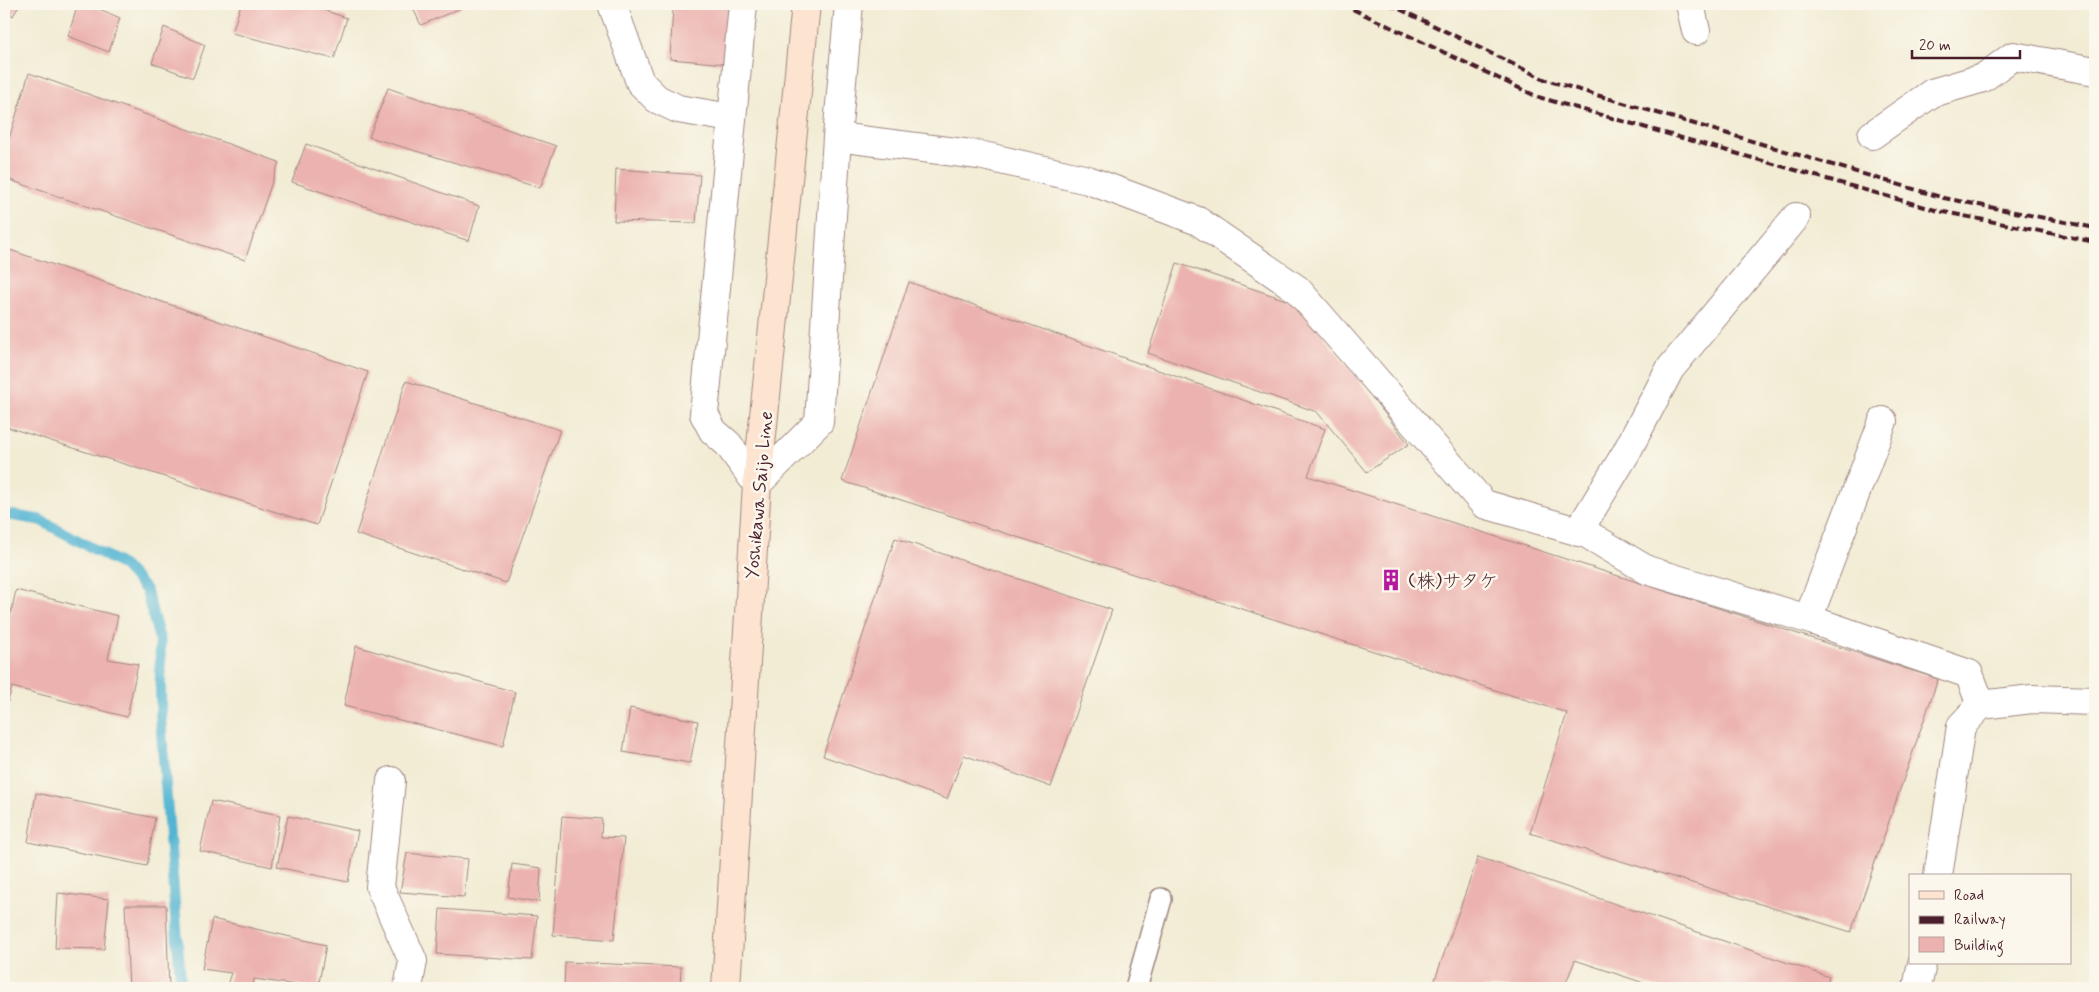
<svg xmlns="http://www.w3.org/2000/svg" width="2099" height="992" font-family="Mynerve,'Klee One',sans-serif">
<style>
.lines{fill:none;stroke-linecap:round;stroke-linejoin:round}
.stream{stroke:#53b5d2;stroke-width:11}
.building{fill:#ecb2af}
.lane-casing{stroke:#9e8680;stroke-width:24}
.street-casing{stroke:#9e8680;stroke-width:30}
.secondary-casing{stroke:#9e8680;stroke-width:30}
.lane{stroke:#fff;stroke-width:21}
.street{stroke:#fff;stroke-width:28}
.secondary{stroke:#fde4d0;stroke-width:28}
.rail{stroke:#4a1f2b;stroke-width:4;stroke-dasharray:8 4;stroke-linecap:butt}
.labels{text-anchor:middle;stroke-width:5;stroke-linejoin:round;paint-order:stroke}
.street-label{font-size:19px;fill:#4a1f2b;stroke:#fbf7ec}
.poi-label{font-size:19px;fill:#4a1f2b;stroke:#fbf7ec;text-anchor:start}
</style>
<rect width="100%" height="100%" fill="#fbf7ec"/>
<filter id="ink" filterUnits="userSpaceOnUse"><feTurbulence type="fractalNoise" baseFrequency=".02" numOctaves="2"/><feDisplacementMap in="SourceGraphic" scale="10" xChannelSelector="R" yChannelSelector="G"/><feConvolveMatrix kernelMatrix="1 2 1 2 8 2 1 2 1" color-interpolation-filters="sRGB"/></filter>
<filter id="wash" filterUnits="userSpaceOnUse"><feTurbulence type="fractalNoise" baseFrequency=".0096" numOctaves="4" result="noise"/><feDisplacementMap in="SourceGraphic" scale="20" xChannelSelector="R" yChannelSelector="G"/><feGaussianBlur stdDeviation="1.12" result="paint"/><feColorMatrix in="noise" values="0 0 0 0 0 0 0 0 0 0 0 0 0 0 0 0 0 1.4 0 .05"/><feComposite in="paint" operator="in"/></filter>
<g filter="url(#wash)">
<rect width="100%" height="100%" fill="#f2ecd4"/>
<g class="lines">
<path class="stream" d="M4 514 40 520 94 549 124 566 146 590 160 641 161 725 181 988"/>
</g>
<g id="blocks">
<path class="building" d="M4 4H20L13 16 4 10Z
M78 4H88L120 18 109 52 68 36Z
M241 4H305L347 18 334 59 232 33Z
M411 4H460L461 8 421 25Z
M639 4H728L726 64 670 59 673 7Z
M164 27 205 45 193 78 152 63Z
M29 73 279 162 245 260 4 178V155Z
M388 88 556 146 540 188 369 137Z
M306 144 479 206 469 241 292 182Z
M616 169 700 175 696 223 614 221Z
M4 248 368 372 317 525 4 426Z
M1177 263 1298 304 1409 444 1367 472 1317 412 1148 353Z
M909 282 1325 429 1308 476 1938 679 1851 932 1530 833 1567 713 842 481Z
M406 381 560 430 506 583 356 534Z
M895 538 1112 610 1051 787 964 755 947 799 823 756Z
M16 590 118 616 108 659 138 664 127 717 12 687 6 708H4V645Z
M356 646 515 692 503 746 344 706Z
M630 708 698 721 690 763 623 752Z
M36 793 155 818 147 866 28 842Z
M211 801 280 815 272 867 200 851Z
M288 816 358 831 348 882 277 867Z
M562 816 602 819 601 837 624 838 614 940 553 935Z
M407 853 468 859 464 897 400 892Z
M1478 857 1829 977 1825 988H1659L1575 960 1564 988H1432Z
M512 864 541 868 539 902 508 897Z
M58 893 109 899 104 949 55 948Z
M125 905H166L169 987 129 988Z
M440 909 537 916 532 960 437 954Z
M212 919 326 945 318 988 254 979 252 988H226L231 973 202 969Z
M565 962 681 967 680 988H564Z"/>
</g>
</g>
<g filter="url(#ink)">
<use href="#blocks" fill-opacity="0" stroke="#9e8680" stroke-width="1"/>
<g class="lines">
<g class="lane-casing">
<path id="lane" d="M1136 988 1161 899"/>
</g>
<g class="street-casing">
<path id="street" d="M612 4 640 82 657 99 678 109 731 118
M743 4 704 414 713 431 728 444 757 484 819 422 837 137 979 155 1088 180 1198 221 1297 289 1484 504 1587 534 1647 570 1814 621 1969 674 1981 705
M1690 4 1696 31
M1872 135 1932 93 1983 78 2013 56 2095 71
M837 137 849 4
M1578 532 1626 453 1670 369 1796 217
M1808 619 1883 421
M391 781 380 887 413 961 408 988
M1938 876 1961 726 1981 705 2032 699 2095 701
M1917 988 1922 963"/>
</g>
<g class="secondary-casing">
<path id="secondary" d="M726 988 757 484 806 4"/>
</g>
<use href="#lane" class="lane"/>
<use href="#street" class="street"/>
<use href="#secondary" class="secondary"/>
<path class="rail" d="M1342 4 1538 97 1939 211 2095 242
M1389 4 1546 80 1944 198 2095 228"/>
</g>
</g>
<defs>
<g id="building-bare" transform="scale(1.725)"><path d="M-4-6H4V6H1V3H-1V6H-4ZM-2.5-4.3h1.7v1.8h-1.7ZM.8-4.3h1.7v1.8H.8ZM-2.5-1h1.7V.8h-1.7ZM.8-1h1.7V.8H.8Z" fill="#b5179e" stroke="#fbf7ec" stroke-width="2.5" paint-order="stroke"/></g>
</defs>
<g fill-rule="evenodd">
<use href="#building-bare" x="1391" y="580"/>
</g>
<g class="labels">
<g class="street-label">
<text transform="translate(758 495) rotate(-85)" y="7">Yoshikawa Saijo Line</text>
</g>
<g class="poi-label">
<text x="1408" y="587">(株)サタケ</text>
</g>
</g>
<rect width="2099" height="992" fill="none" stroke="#fbf7ec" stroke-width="20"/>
<rect x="1909" y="874" width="162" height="90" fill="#fbf7ec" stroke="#b4a19f"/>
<rect x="1919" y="891" width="25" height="8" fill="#fde4d0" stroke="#b4a19f"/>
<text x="1954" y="900" font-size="15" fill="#4a1f2b">Road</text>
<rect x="1919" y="916" width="25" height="8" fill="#4a1f2b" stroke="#b4a19f"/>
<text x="1954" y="924" font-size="15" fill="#4a1f2b">Railway</text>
<rect x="1919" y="937" width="25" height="15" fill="#ecb2af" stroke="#b4a19f"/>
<text x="1954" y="950" font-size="15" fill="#4a1f2b">Building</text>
<path d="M1912 50v8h108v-8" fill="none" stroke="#4a1f2b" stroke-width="2.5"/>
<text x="1919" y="50" font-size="15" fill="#4a1f2b" stroke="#fbf7ec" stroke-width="4" paint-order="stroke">20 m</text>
</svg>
